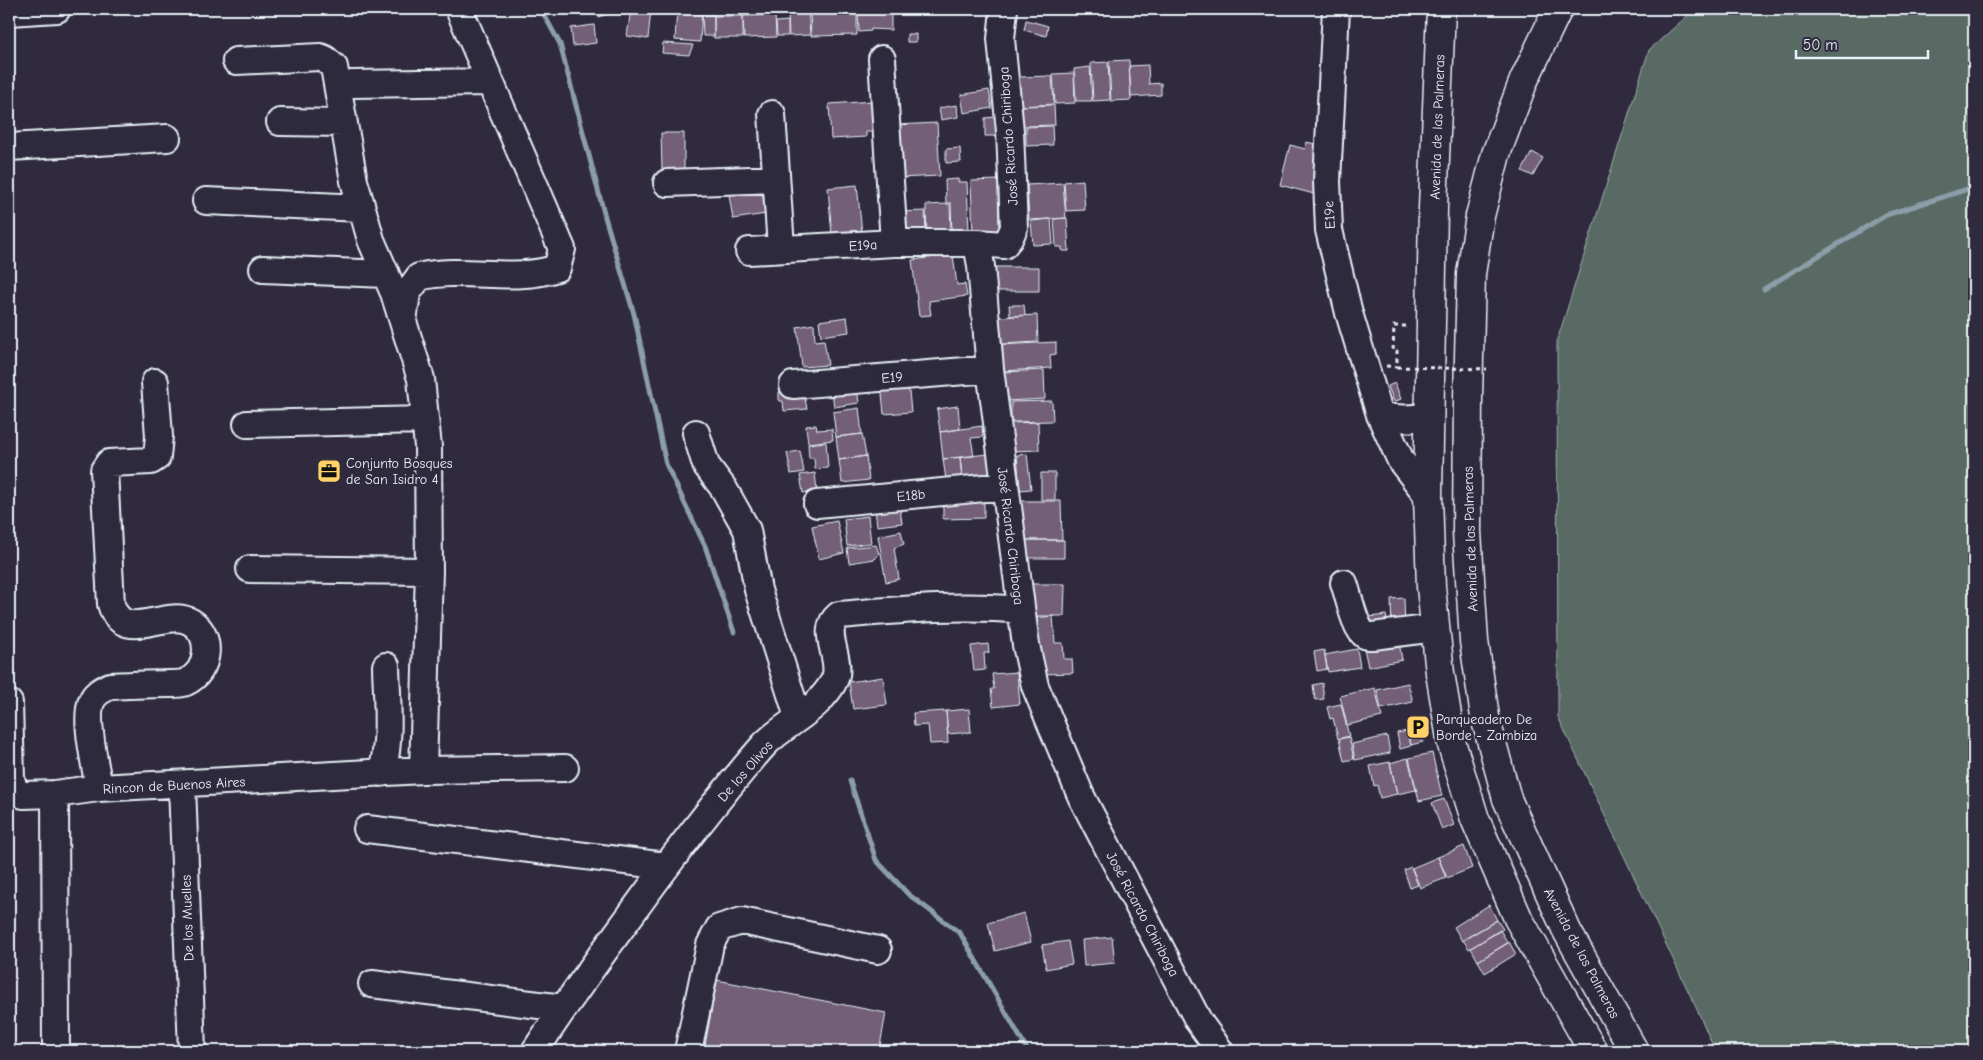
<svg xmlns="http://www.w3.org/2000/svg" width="1983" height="1060" font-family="'Comic Neue',sans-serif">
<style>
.green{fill:#596b64;stroke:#a0aeae}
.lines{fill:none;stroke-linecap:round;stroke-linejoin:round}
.stream{stroke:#8b9ea9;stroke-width:5}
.building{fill:#735f77;stroke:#e8f1f8}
.minor-casing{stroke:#e8f1f8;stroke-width:30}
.major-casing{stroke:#e8f1f8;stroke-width:31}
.path{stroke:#e8f1f8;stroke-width:3;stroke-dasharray:4 4;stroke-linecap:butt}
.minor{stroke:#2f2a3d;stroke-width:26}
.major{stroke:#2f2a3d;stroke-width:28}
.path-bridge{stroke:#e8f1f8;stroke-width:3;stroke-dasharray:4 4;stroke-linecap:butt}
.labels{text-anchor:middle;stroke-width:5;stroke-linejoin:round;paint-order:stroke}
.street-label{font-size:14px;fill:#e8f1f8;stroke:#2f2a3d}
.poi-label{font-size:14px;fill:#e8f1f8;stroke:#2f2a3d;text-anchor:start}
</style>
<rect width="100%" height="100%" fill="#2f2a3d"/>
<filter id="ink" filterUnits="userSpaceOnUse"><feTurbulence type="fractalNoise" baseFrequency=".02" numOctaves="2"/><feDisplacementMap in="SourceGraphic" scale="10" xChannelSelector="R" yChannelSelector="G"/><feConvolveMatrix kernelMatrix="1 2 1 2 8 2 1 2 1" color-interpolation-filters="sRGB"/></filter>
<g filter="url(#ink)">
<path class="green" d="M1695 9H1974V1051H1715L1700 1016 1558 717 1557 341 1649 50Z"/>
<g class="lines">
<path class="stream" d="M541 9 560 44 605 217 634 314 666 464 705 546 734 632
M1764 289 1886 215 1974 187
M850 781 876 860 908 894 960 933 1028 1051"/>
</g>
<path class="building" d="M596 9H625L598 17Z
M631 9H651L648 39 627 36Z
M677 9H702L700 42 675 40Z
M739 9H757V14L739 15Z
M757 9H779V14L758 15Z
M790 9H808L810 35 789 36 788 14H790Z
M857 10V35L811 36 810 12Z
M891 11V30L871 29V31L859 32 858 12Z
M702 15H714V36H703Z
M775 15 776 37 744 38 743 16Z
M714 16H743V38H714Z
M1026 20 1048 26 1046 36 1024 30Z
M788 21V36H777L776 22Z
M594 25 596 43 573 46 571 28Z
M907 34H916V42H907Z
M663 43 693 45 689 55 662 53Z
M1129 60 1131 100 1111 101 1109 61Z
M1108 62 1110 100 1093 101 1091 63Z
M1148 65 1149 84 1161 83V95L1131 97 1129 66Z
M1090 67 1092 101H1076L1074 69Z
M1074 73 1075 103 1055 104 1053 74Z
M1052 76 1054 104 1021 106 1019 77Z
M989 90 992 108 964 113 961 95Z
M874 101 876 132H866V137L831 139 829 104Z
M957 105 958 117 941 120 939 108Z
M1054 105 1055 125 1023 126 1022 106Z
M995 117 996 136H985V118Z
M937 123 940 176 899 178 896 125Z
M1052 126 1053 145 1026 146V127Z
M661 133H684V170H662Z
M1307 142 1319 145 1314 165 1321 167 1314 194 1280 185 1290 145 1305 149Z
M960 148 961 162 946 163V149Z
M1532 152 1543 158 1533 176 1522 171Z
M958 179V182H967L969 231 952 232 951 203H946L945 180Z
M998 180 999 234 973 235 971 181Z
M1083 180 1085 210 1066 211 1064 182Z
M1063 183 1066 218 1029 220 1027 185Z
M857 185 862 233 832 236 828 188Z
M762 190 766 214 733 219 729 195Z
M950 204 951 236 927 237 926 205Z
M925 211 926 234H900L899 212Z
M1067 218 1069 251H1062V247H1056L1054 219Z
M1051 219 1053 244 1033 245 1031 221Z
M953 255 957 285 965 284 967 296 929 301 931 315 919 316 912 260Z
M994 267H1039V291H994Z
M1009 305H1024L1025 315 1010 316Z
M1037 315 1038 342 1000 344 999 317Z
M847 317 849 332 821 336 819 321Z
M814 324 815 341 824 340 828 365 802 367 797 327Z
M1056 342V354L1050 355 1051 368 1003 371 1001 345Z
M1044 370 1045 399 1005 401 1004 372Z
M908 380 911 412 884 414 881 383Z
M856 381 859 403 834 407 831 384Z
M1395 383 1401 399 1394 402 1388 386Z
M803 389 807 409 784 411 783 401H779V392Z
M1052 401 1053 421 1011 422V402Z
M958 406 960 429 940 432 937 409Z
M859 408 862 434 836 437 833 412Z
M1038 422 1039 450 1012 451 1011 423Z
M816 425 817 430 832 429 833 440 808 443 806 426Z
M982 426 983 437 971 438 974 456 943 459 940 432Z
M862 434 866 456 839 460 836 437Z
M826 442 828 468 815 469 814 458H809L808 444Z
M800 451 804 472 791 474 787 453Z
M988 454 990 475 962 478 960 457Z
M1027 454 1031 489 1020 490 1017 455Z
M866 456 869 480 842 483 839 460Z
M960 457 962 478 946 480 943 459Z
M815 473 817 491 803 493 800 475Z
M1041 473H1055V500H1041Z
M898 496 902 523 877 526 874 499Z
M984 498V518L943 519V499Z
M1020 501H1061L1062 540H1021Z
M868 516 871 543 847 546 844 519Z
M837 521 844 553 819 559 812 526Z
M901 531 904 544 894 548 899 579 886 582 878 536Z
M1024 540H1064V558H1024Z
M876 545 879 554 875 559 849 563 847 548Z
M1028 584H1065L1064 616H1028Z
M1404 598 1405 630 1392 631 1391 599Z
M1386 615 1388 626 1370 628 1369 617Z
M1053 616 1055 643H1063L1064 659H1072L1073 673 1043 674 1034 618Z
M1399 642 1402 660 1368 667 1364 648Z
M988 644 989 653H984L985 670 974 671 971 646Z
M1357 649 1360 667 1328 672 1325 655Z
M1324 650 1327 669 1317 671 1314 652Z
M1017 672 1020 704 993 707 991 689H994L992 674Z
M883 677 887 705 853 709 849 682Z
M1322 683 1324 699 1315 700 1313 685Z
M1408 683 1413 702 1381 709 1377 690Z
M1375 688 1382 717 1347 725 1340 696Z
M1341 704 1349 736 1338 739 1333 718 1330 719 1327 707Z
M969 709 971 732 948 734 946 711Z
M946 711 948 743 930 744 928 725 914 726 913 713Z
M1419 726 1423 742 1411 745 1408 729Z
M1408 731 1411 746 1400 749 1397 733Z
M1387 736 1390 753 1355 760 1352 744Z
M1349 737 1354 759 1344 761 1339 739Z
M1432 753 1442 796 1419 801 1409 758Z
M1408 758 1416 790 1397 794 1390 763Z
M1390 762 1397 794 1380 798 1377 785 1374 786 1370 766Z
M1444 799 1454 825 1442 830 1432 803Z
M1464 846 1472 868 1447 878 1438 857Z
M1438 857 1446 878 1420 888 1412 868Z
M1411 867 1418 885 1410 888 1404 870Z
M1489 905 1497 920 1462 941 1454 927Z
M1024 913 1031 942 995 951 988 923Z
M1497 920 1503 929 1469 949 1463 940Z
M1500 930 1508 943 1478 961 1471 948Z
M1112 937 1115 963 1084 966 1082 940Z
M1068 941 1072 964 1046 969 1042 945Z
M1509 942 1516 954 1485 973 1478 961Z
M717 980 886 1013 879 1051H704Z"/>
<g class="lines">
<g class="minor-casing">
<path id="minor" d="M1004 9 1001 39 1010 131 1014 228 1009 239 1004 245 977 243 981 266 990 369 1026 645 1035 686 1081 796 1199 1022 1220 1051
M1336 9 1327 181 1329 230 1349 313 1380 415 1401 461 1428 496
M9 12 57 9
M882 59 894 243
M236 61 320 57 325 59 334 67 354 181 362 208 371 240 394 293 421 379 428 447 429 571 423 770
M352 84 490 82
M772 114 781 248
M280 122 344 123
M9 147 167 138
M667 183 775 179
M206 201 362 208
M749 251 894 243H977
M263 269 386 274
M403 321 407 293 419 277C464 266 513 283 557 268L562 249 459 9
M793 385 990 369
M1380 415C1397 420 1412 420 1429 415
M247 424 425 420
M696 433 706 465 724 489 747 530 758 590 798 717
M817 504 1005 486
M250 569 429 571
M1344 583C1348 593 1355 630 1365 635 1367 636 1370 636 1373 636L1435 628
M9 703 11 778 14 790 23 795 55 794 99 788 423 770 565 768
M382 773C391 738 387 702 386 666
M182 785 192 1051
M99 788C96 768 82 712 94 697 98 691 104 689 110 686 130 685 151 684 171 684 176 684 182 684 186 682 210 671 213 635 191 622 165 607 123 646 111 604L104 470 109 463 151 461 157 457 159 436 155 382
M55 794 56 1051
M367 829 666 866
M372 984 563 1008
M535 1051C563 1008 593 966 624 924 668 863 714 802 764 745 780 728 804 717 820 700 826 693 834 684 836 675 840 654 820 630 839 615 900 610 960 604 1021 610
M688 1051 710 945 719 928 742 921 878 950"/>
</g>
<g class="major-casing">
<path id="major" d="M1441 9 1433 208 1428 496 1431 587 1440 673 1452 745 1475 819 1518 918 1593 1051
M1558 9 1524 80 1496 154 1480 216 1471 274 1468 399 1467 532 1474 641 1485 717 1507 799 1567 931 1634 1051"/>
</g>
<path class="path" d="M1386 366 1397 367V351H1393L1394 326H1409"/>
<use href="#minor" class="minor"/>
<use href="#major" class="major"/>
<path class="path-bridge" d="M1397 367 1487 369"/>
</g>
</g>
<defs>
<g id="office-square" transform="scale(1.25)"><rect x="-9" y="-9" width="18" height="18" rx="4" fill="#ffd166" stroke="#2f2a3d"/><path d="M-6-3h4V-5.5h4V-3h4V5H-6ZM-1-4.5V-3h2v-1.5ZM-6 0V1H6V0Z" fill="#111"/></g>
<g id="parking-square" transform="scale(1.25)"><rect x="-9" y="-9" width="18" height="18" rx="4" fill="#ffd166" stroke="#2f2a3d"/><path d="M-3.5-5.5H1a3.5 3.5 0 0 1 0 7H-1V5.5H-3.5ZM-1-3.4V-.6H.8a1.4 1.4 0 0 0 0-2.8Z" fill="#111"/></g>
</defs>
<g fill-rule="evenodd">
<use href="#office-square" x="329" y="471"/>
<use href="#parking-square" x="1418" y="727"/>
</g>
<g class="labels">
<g class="street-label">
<text transform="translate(1437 127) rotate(-88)" y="5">Avenida de las Palmeras</text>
<text transform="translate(1008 136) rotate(-94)" y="5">José Ricardo Chiriboga</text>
<text transform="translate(1329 215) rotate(-94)" y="5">E19e</text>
<text transform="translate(863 245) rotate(-3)" y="5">E19a</text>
<text transform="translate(892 377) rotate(-5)" y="5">E19</text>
<text transform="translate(911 495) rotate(-6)" y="5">E18b</text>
<text transform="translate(1011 536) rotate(83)" y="5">José Ricardo Chiriboga</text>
<text transform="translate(1470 539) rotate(-92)" y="5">Avenida de las Palmeras</text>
<text transform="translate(745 771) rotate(-49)" y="5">De los Olivos</text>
<text transform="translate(174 785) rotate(-3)" y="5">Rincon de Buenos Aires</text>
<text transform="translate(1143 914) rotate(62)" y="5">José Ricardo Chiriboga</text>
<text transform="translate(187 918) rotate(-92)" y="5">De los Muelles</text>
<text transform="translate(1582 953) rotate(62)" y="5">Avenida de las Palmeras</text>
</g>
<g class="poi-label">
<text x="346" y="468">Conjunto Bosques<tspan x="346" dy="16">de San Isidro 4</tspan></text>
<text x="1436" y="724">Parqueadero De<tspan x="1436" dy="16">Borde - Zambiza</tspan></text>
</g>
</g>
<rect width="1983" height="1060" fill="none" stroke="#2f2a3d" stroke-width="30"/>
<rect x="15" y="15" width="1953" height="1030" fill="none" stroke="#e8f1f8" stroke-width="2" filter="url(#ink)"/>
<path d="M1796 50v8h132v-8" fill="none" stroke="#e8f1f8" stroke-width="2.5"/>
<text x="1803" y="50" font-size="15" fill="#e8f1f8" stroke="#2f2a3d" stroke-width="4" paint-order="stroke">50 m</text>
</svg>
